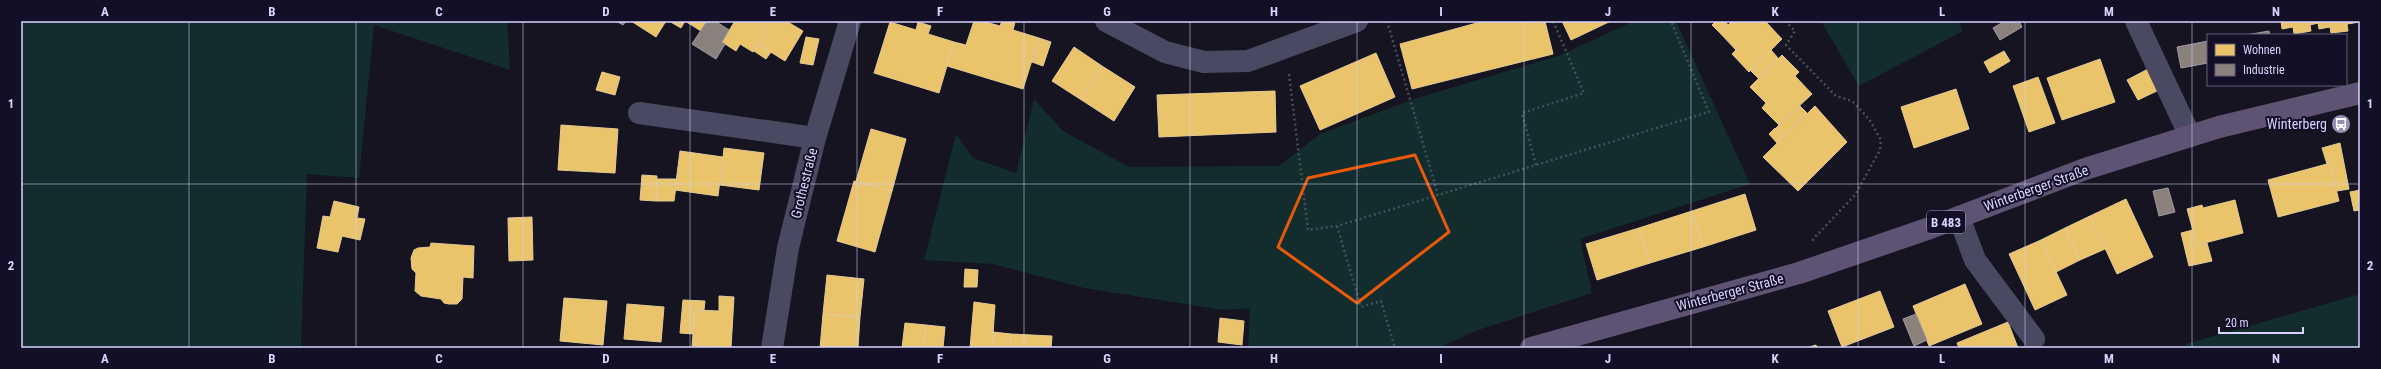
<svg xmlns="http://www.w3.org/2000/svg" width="2381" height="369" font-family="'Roboto Condensed',sans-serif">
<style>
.green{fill:#132c2d}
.homes{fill:#e9c46a;stroke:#e4c997}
.industry{fill:#8a817c;stroke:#a29aa3}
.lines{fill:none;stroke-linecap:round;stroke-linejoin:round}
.path{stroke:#44505f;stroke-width:2.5;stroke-dasharray:2 3;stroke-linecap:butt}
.minor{stroke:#4a4962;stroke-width:22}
.major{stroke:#5e5373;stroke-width:22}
.marked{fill:none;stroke:#e8590c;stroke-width:3;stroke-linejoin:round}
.grid{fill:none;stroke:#d9d4ff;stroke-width:1;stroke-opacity:0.55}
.labels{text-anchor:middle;stroke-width:4;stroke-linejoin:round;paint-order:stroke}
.shield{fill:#130f26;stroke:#9e99be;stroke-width:1}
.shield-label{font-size:13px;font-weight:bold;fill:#d9d4ff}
.poi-label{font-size:14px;fill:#d9d4ff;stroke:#130f26;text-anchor:end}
.street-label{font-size:14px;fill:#d9d4ff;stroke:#130f26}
.neatline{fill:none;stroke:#d9d4ff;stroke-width:1.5}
.grid-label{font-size:13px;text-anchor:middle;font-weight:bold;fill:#d9d4ff}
</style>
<rect width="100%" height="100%" fill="#161421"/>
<path class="green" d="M21 21H507L510 70 374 25 359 178 307 174 301 347 311 348H21Z
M1634 21H1676L1750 184 1580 239 1592 293 1475 331 1439 348H1248L1250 308 1224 310 1084 288 993 264 924 260 956 134 973 158 1016 173 1034 99 1063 131 1129 167 1279 166 1320 134 1414 99 1558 56Z
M1821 21H1958L1963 31 1859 86Z
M2360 294V348H2184L2186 344Z"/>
<path class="homes" d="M631 21H666L656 37Z
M669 21H707L701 31 685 21 681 28Z
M735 21H770L771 22 753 52 740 44 736 51 722 42Z
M786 21 803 31 785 61 758 44 772 21Z
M974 21H982L1000 26 1002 21H1013L1015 22 1013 30 1039 38 1023 89 947 66 954 42 966 45Z
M1484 21H1545L1553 54 1412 89 1400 44Z
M1562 21H1611L1571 40Z
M1716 21H1725L1728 25 1720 33 1712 25Z
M1732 21H1767L1766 22 1782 39 1749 72 1732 54 1736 50 1720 33Z
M2281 21H2360V22L2347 24 2348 31 2331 33 2330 27 2319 29 2318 23 2310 25 2311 31 2294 34 2293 27 2282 29Z
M890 22 916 30 918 22 931 26 928 34 954 42 939 93 874 73Z
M806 37 819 39 813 65 800 63Z
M1039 38 1051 42 1043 66 1032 62Z
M758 44 771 52 766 59 754 51Z
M1074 47 1102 66 1080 99 1052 81Z
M1771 50 1778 58 1758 78 1750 70Z
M2004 51 2010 61 1990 73 1984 62Z
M1376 53 1395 97 1320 130 1300 86Z
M1782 55 1799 72 1795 76 1812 94 1776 128 1779 125 1762 108 1766 103 1750 87Z
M2100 59 2115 102 2062 120 2047 78Z
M1102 66 1135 87 1114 121 1080 99Z
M2150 68 2161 89 2138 100 2127 80Z
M602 72 620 77 615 95 596 90Z
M2038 77 2055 123 2029 132 2013 86Z
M1956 89 1969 129 1914 148 1901 107Z
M1275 91 1276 132 1159 137 1157 95Z
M1800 106 1807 113 1784 136 1776 128Z
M1815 106 1847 142 1798 191 1763 157Z
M561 125 618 129 615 173 558 170Z
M1775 128 1784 136 1777 143 1769 134Z
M871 129 906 139 892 191 856 181Z
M2340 143 2349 189 2337 191 2330 164H2327L2322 148Z
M724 148 764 153 759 190 720 185Z
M680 151 723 157 718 196 675 190Z
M2327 164H2330L2339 201 2278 217 2268 180Z
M642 175 657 176 656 201 640 200Z
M657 179H677L674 201H656Z
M854 181 892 191 875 252 837 241Z
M2360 190V210L2354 211 2350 192Z
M1745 194 1756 230 1703 247 1692 211Z
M2126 199 2153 257 2117 274 2090 216Z
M2235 200 2243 233 2197 245 2187 209 2202 205 2203 208Z
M334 201 359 207 357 218 365 219 360 240 342 236 338 252 317 248 323 216 330 217Z
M1692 211 1703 247 1650 263 1639 228Z
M2090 216 2105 249 2080 260 2065 228Z
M532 217 533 260 509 261 508 218Z
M1639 228 1650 263 1597 280 1586 244Z
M2065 228 2080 260 2056 272 2041 240Z
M2193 230 2197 245 2207 243 2212 261 2189 266 2181 233Z
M2041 240 2067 295 2035 310 2009 254Z
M431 243 474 246 473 278 463 277 462 299 457 304H449L444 303 441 299 421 296 415 291 416 273 412 269 411 258 414 250 418 248 430 247Z
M965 269 978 270 977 287H964Z
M827 275 864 279 860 317 823 314Z
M1965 284 1982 324 1929 346 1913 306Z
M1880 291 1894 327 1842 347 1828 311Z
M719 296 734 297 731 348 692 346 695 310 719 311Z
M564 298 607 301 603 345 560 341Z
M683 300 705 301 704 310H695L693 334 680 333Z
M974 302 995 305 992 348H970Z
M627 304 664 307 661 342 624 339Z
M823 314 860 317 858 348H820Z
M1220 318 1244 321 1242 345 1218 342Z
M2008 322 2018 348H1959L1957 343Z
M905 323 926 325 924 348H902Z
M926 325 945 327 943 348H924Z
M993 332 1011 334 1010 348H992Z
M1011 334 1052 336 1051 348H1010Z
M1816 345 1817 348H1806Z"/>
<path class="industry" d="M616 21H626L623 25Z
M707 21H715L729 30 722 42 725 44 716 59 692 44Z
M2005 21H2019L2022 27 2000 40 1993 28Z
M2269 31 2270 35H2246Z
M2208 41V63L2181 68 2177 47Z
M2168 188 2175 212 2159 216 2153 191Z
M1916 314 1927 340 1914 346 1903 319Z"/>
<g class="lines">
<path class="path" d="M1387 21 1438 195
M1785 21 1795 31 1786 45 1836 96 1852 101 1869 119 1881 140 1880 150 1855 195 1815 237 1812 241
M1289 74 1308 230 1337 226 1709 112 1671 21
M1536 165 1522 113 1584 93 1553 21
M1337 226 1361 307 1381 301 1395 348"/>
<path class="minor" d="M1106 21 1165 52 1204 62 1248 61 1357 21
M2136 21 2190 136
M639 113 815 138
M1959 217 1975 260 2034 339
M772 348 788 248 815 138 850 21"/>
<path class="major" d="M1531 348 1799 273 1930 228 2085 169 2219 127 2360 93"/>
</g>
<path class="marked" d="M1415 155 1449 232 1357 303 1278 247 1308 178Z"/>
<path class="grid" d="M189 21V348M356 21V348M523 21V348M690 21V348M857 21V348M1024 21V348M1190 21V348M1357 21V348M1524 21V348M1691 21V348M1858 21V348M2025 21V348M2192 21V348M21 184H2360"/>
<defs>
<g id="bus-disc" transform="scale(1)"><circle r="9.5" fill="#9591b1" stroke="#130f26"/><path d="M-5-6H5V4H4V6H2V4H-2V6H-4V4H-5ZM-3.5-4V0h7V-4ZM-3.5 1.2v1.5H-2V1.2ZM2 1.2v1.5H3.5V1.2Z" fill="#fff"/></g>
</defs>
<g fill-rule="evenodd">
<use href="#bus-disc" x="2341" y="124"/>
</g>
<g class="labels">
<rect class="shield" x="1927" y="211" width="38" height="22" rx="3"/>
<g class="shield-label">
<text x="1946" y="227">B 483</text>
</g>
<g class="poi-label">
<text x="2327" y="129">Winterberg</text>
</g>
<g class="street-label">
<text transform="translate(804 183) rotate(-76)" y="5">Grothestraße</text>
<text transform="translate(2036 188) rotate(-20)" y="5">Winterberger Straße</text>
<text transform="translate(1730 292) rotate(-15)" y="5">Winterberger Straße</text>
</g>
</g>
<rect width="2381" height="369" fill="none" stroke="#130f26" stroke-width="44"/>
<rect x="2207" y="34" width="140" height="52" fill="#130f26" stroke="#625e7d"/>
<rect x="2215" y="44" width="20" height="12" fill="#e9c46a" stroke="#625e7d"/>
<text x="2243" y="54" font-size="12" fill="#d9d4ff">Wohnen</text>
<rect x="2215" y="64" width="20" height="12" fill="#8a817c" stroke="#625e7d"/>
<text x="2243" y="74" font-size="12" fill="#d9d4ff">Industrie</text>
<path d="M2219 327v6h84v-6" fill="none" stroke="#d9d4ff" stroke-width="2"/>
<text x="2225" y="327" font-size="12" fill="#d9d4ff" stroke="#130f26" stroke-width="3" paint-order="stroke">20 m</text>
<rect x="22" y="22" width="2337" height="325" class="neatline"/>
<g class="grid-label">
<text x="105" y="16">A</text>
<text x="272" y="16">B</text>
<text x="439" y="16">C</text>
<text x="606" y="16">D</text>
<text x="773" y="16">E</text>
<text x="940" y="16">F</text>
<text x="1107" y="16">G</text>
<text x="1274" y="16">H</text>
<text x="1441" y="16">I</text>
<text x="1608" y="16">J</text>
<text x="1775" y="16">K</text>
<text x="1942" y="16">L</text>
<text x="2109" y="16">M</text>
<text x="2276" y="16">N</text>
<text x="11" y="108">1</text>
<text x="2370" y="108">1</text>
<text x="11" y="270">2</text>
<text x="2370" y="270">2</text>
<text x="105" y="363">A</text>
<text x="272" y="363">B</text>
<text x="439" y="363">C</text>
<text x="606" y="363">D</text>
<text x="773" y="363">E</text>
<text x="940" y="363">F</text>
<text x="1107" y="363">G</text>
<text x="1274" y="363">H</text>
<text x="1441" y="363">I</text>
<text x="1608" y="363">J</text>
<text x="1775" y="363">K</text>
<text x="1942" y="363">L</text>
<text x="2109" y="363">M</text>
<text x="2276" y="363">N</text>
</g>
</svg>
